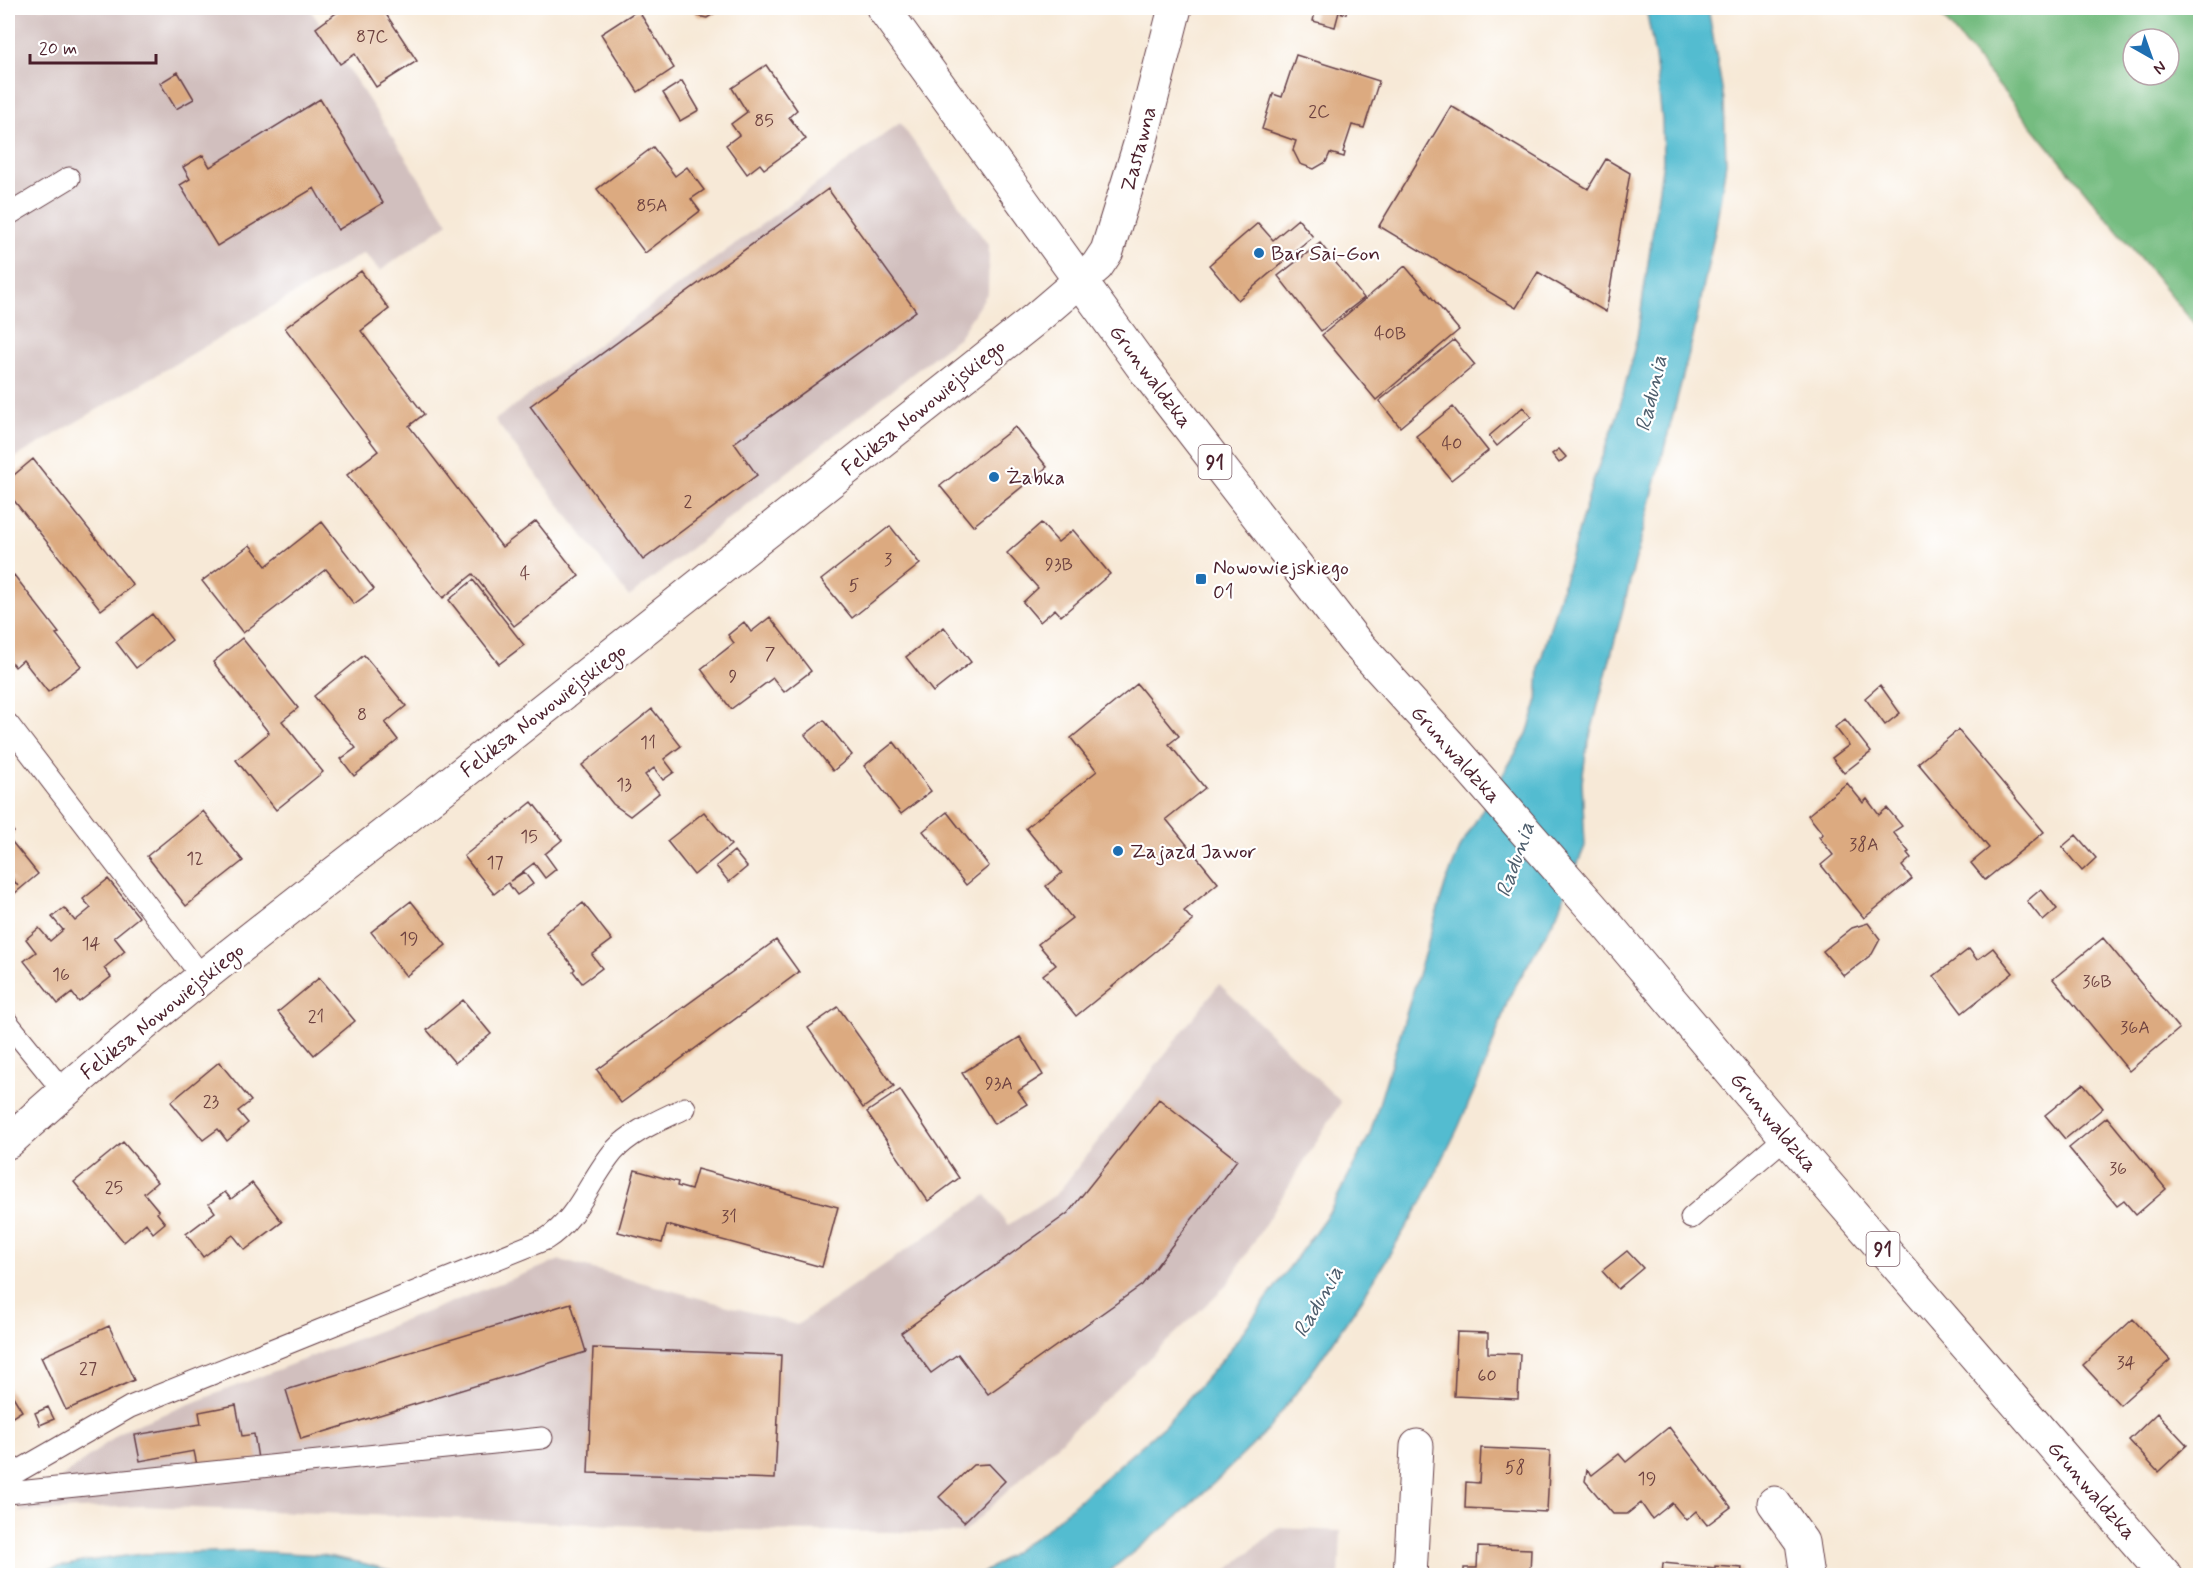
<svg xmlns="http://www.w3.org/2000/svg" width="2208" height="1583" font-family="Mynerve,sans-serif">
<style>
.industrial{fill:#d1bfbe}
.forest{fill:#74bc80;stroke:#5f6e56;stroke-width:1.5;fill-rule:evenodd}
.water{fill:#53bcd0;stroke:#4e6e7e;stroke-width:1.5}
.building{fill:#dcaa80}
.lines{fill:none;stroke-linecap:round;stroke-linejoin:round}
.lane-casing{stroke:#643d45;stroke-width:23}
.street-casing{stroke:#643d45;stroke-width:35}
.secondary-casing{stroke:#643d45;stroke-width:35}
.primary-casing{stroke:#643d45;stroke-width:35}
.lane{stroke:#fff;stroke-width:21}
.street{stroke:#fff;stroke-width:33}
.secondary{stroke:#fff;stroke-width:33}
.primary{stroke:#fff;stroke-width:33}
.poi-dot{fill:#1f6fb2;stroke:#fff;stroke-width:2}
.labels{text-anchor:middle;stroke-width:4.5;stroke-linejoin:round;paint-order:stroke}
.number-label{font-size:18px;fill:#6e4240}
.shield{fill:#fff;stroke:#80626b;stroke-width:1.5}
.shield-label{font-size:20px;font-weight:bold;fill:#4a1f2b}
.street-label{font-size:21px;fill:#4a1f2b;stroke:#fff}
.poi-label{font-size:21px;fill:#4a1f2b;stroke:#fff;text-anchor:start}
.water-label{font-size:22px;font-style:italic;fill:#4e5e6d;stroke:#fff}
</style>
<rect width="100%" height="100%" fill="#fff"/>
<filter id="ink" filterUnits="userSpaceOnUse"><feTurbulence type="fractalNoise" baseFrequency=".0167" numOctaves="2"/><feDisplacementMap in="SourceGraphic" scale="12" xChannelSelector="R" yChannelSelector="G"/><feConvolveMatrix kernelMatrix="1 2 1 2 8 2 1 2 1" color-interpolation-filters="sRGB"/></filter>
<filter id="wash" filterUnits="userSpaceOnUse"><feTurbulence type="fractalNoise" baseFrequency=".008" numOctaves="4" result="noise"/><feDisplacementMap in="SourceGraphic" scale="24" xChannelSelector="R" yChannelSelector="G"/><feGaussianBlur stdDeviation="1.35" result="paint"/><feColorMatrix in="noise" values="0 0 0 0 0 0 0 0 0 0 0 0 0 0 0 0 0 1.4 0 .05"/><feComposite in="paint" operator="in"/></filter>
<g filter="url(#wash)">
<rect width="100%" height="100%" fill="#f7e9d7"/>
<path class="industrial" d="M8 8H309L320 24 316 28 340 64 344 62 448 223 380 271 364 253 8 462Z
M900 123 989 246 988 292 959 337 629 597 495 420Z
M1219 984 1341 1102 1227 1285 963 1533 744 1530 142 1506 17 1512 125 1429 560 1260 797 1325 986 1195 1008 1225 1057 1194Z
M1278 1528 1341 1531 1339 1575H1222Z"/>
<path class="forest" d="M1935 8H2200V331ZM2133 39H2169V75H2133Z"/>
<path class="water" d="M1646 8H1708L1724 100 1726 163 1716 226 1694 333 1586 752 1582 782 1585 846 1556 916 1509 997 1487 1061 1458 1128 1421 1203 1362 1299 1316 1366 1267 1431 1214 1483 1169 1524 1104 1575 979 1576 1045 1530 1165 1425 1227 1354 1330 1211 1370 1134 1446 882 1462 844 1527 734 1537 703 1539 666 1593 481 1618 414 1637 338 1663 161 1662 120 1655 57Z
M249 1551 322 1555 362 1563 407 1575H21L87 1561 142 1554Z"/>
<g id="blocks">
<path class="building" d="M343 8H382L417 61 376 87 355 54 340 64 316 28Z
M692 8H723L707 18 698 16Z
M1316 8H1347L1346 14 1339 12 1335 27 1313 21Z
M638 10 674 68 638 92 601 34Z
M1296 55 1379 81 1364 128 1352 125 1343 152 1345 153 1344 157 1330 153 1326 162 1314 169 1300 164 1293 150 1296 141 1262 129 1273 94 1282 97Z
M766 65 797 110 789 117 806 139 764 169 760 164 747 174 726 145 739 135 731 124 747 112 732 88Z
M178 72 194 99 176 109 160 83Z
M682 81 699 110 680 121 663 93Z
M320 99 383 203 338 230 314 188 217 246 180 185 190 179 183 167 203 155 210 167Z
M1451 106 1588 189 1606 159 1630 173 1606 312 1538 272 1516 308 1379 226Z
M653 147 675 176 687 167 704 190 691 199 700 211 645 253 597 189Z
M828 189 916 311 734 443 757 475 643 560 530 406Z
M1298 219 1313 237 1238 300 1209 265 1258 223 1273 240Z
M1320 243 1364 298 1321 331 1278 276Z
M1405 266 1459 330 1376 400 1322 335Z
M361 271 389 309 361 331 424 414 409 426 502 547 536 521 579 576 514 626 473 574 443 598 347 475 378 451 285 328Z
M1454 340 1475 365 1400 427 1379 401Z
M1453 407 1488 451 1451 480 1416 436Z
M1523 407 1531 417 1497 446 1489 436Z
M1015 427 1047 467 973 526 940 486Z
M1559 449 1566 457 1559 463 1552 454Z
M33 459 133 585 101 610 8 493V480Z
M322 522 374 589 354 604 326 569 243 633 202 581 250 545 266 566Z
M1041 523 1058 542 1073 530 1110 574 1061 616 1055 609 1040 622 1023 602 1038 588 1007 553Z
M890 526 920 564 852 618 821 580Z
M14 575 59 633 56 634 81 666 48 692 23 660 15 667 8 658V580Z
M473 580 524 645 499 664 449 600Z
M152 614 172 640 136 668 116 642Z
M770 617 811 671 784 692 773 678 731 709 701 669 734 643 728 635 744 622 751 632Z
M944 627 971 662 933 692 906 657Z
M242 638 298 708 282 721 323 772 276 810 236 760 269 733 213 662Z
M364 655 406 706 385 723 398 740 354 776 341 759 356 748 314 696Z
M1137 684 1179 736 1169 744 1205 788 1166 819 1218 883 1184 911 1193 921 1076 1016 1043 975 1056 965 1038 944 1072 918 1046 886 1062 873 1026 828 1097 771 1071 738Z
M1880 685 1900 713 1885 725 1865 698Z
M652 709 681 746 664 759 674 772 663 780 654 768 645 775 659 793 630 816 613 804 582 765Z
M1845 719 1871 752 1844 773 1832 758 1849 745 1835 727Z
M824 720 852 755 833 771 805 735Z
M1958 730 2044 832 1985 880 1971 863 1989 848 1918 763Z
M894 742 931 791 901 814 864 766Z
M1847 783 1863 803 1867 799 1879 815 1887 808 1902 826 1893 832 1909 852 1907 853 1911 858 1902 866 1912 879 1864 918 1821 865 1833 855 1819 837 1823 834 1808 815Z
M532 802 562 840 545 854 556 869 545 878 534 863 510 881 524 872 533 884 517 895 508 883 494 894 464 856Z
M203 811 243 861 186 906 147 856Z
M704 812 731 845 694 875 667 841Z
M947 812 989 866 966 885 923 831Z
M8 823 14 832 8 837 38 874 8 899V875L18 886 8 873Z
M2076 835 2096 858 2082 871 2062 847Z
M734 851 747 867 729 882 716 866Z
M108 879 139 917 114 937 125 951 104 968 111 977 79 1002 72 993 58 1004 24 961 36 952 26 939 39 928 50 941 63 930 52 917 64 908 75 921 91 908 83 899Z
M2041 889 2057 909 2043 921 2027 901Z
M411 901 446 945 406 976 371 932Z
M583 903 612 940 592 955 602 968 582 983 573 971 575 969 546 932Z
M1868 923 1880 939 1872 954 1844 976 1823 951 1852 928Z
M2103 938 2179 1029 2129 1071 2053 979Z
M776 940 799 972 621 1103 597 1070Z
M1993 948 2013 973 1962 1013 1934 976 1969 949 1977 960Z
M319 978 355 1021 314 1055 278 1012Z
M463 1000 491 1034 455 1063 427 1030Z
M838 1007 894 1086 863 1108 808 1028Z
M1020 1037 1043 1075 1018 1091 1027 1104 994 1124 962 1073Z
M219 1062 251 1101 238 1111 248 1123 227 1141 218 1129 203 1140 171 1102Z
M2083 1084 2103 1108 2065 1139 2045 1115Z
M900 1090 959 1178 928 1201 867 1112Z
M1159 1099 1237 1160 1142 1285 988 1394 958 1354 931 1373 901 1333 1068 1213Z
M2107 1117 2166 1189 2136 1215 2124 1201 2117 1206 2069 1148Z
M123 1142 157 1182 144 1193 159 1211 157 1213 165 1223 153 1233 146 1223 124 1242 74 1182Z
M697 1169 838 1207 822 1267 667 1225 662 1243 618 1232 635 1170 678 1182 677 1186 691 1190Z
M252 1183 282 1222 245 1250 233 1235 203 1257 186 1234 215 1212 209 1204 225 1192 231 1199Z
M1627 1251 1643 1268 1618 1289 1602 1271Z
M571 1303 586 1352 301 1439 286 1390Z
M2133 1319 2170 1360 2120 1405 2083 1365Z
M109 1326 134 1380 66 1410 41 1357Z
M1457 1332 1488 1333V1353L1520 1354 1518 1399 1454 1396Z
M593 1348 781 1355 775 1479 588 1473Z
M8 1388 22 1411 8 1420Z
M236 1405 242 1436 254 1434 258 1459 198 1470 194 1451 140 1461 135 1435 201 1424 199 1412Z
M48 1407 54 1419 40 1425 35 1413Z
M2157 1413 2187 1445 2158 1472 2129 1440Z
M1669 1427 1731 1507 1707 1525 1696 1511 1686 1520 1672 1503 1652 1519 1641 1503 1627 1514H1613L1585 1481 1587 1470 1592 1475 1619 1454 1626 1462Z
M1481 1448 1550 1451 1547 1512 1465 1508 1466 1482 1479 1483Z
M989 1464 1005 1481 964 1522 939 1497 973 1465Z
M1478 1547 1531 1549 1530 1574 1464 1576V1568H1477Z
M1663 1563 1715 1568V1566L1742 1568 1741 1576H1662Z"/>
</g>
</g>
<g filter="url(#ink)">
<use href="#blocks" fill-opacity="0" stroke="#643d45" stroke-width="1.5"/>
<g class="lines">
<g class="lane-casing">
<path id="lane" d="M8 215 69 178
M8 724 203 978
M8 1023 63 1091
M1691 1218 1786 1137
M8 1477 130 1407 546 1239C578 1219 590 1179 614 1151 632 1131 661 1120 685 1108
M8 1493 542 1438"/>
</g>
<g class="street-casing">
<path id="street" d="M1774 1503 1802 1542 1807 1576
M1410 1576 1417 1446"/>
</g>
<g class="secondary-casing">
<path id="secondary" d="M8 1142C149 1013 304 898 454 780 648 627 840 472 1034 320L1097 266 1107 251 1140 144 1175 8"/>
</g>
<g class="primary-casing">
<path id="primary" d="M883 8 1144 369 1354 640 1454 750 1603 920 1786 1137 2166 1576"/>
</g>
<use href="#lane" class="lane"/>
<use href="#street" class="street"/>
<use href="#secondary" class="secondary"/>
<use href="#primary" class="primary"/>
</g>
</g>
<g class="poi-dot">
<circle cx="1259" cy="253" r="6"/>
<circle cx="994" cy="477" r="6"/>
<rect x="1195" y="573" width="12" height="12" rx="3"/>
<circle cx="1118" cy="851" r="6"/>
</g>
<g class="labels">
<g class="number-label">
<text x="372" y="42">87C</text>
<text x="1319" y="117">2C</text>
<text x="764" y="126">85</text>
<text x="652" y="211">85A</text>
<text x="1390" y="339">40B</text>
<text x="1452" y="449">40</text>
<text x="688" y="507">2</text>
<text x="888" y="565">3</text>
<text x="1059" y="570">93B</text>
<text x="525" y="579">4</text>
<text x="854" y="591">5</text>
<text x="770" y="659">7</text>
<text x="733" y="682">9</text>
<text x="362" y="720">8</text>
<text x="648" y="748">11</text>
<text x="624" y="790">13</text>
<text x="529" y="842">15</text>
<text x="1864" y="850">38A</text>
<text x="195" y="864">12</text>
<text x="495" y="868">17</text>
<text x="409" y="944">19</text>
<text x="91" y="949">14</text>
<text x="61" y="980">16</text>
<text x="2097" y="987">36B</text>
<text x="316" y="1022">21</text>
<text x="2135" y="1033">36A</text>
<text x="999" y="1089">93A</text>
<text x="211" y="1107">23</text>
<text x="2118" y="1174">36</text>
<text x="114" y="1193">25</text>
<text x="729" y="1222">31</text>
<text x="2126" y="1368">34</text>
<text x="88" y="1374">27</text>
<text x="1487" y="1381">60</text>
<text x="1515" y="1473">58</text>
<text x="1647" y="1484">19</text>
</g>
<g class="shield">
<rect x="1198.5" y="445" width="33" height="34" rx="4.5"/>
<rect x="1866.5" y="1232" width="33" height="34" rx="4.5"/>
</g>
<g class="shield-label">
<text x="1215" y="469">91</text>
<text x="1883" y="1256">91</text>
</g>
<g class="street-label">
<text transform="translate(1138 149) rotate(-75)" y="7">Zastawna</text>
<text transform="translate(1151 376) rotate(53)" y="7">Grunwaldzka</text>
<text transform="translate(923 407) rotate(-39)" y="7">Feliksa Nowowiejskiego</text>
<text transform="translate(543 710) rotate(-38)" y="7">Feliksa Nowowiejskiego</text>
<text transform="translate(1456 754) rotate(48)" y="7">Grunwaldzka</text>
<text transform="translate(162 1011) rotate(-39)" y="7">Feliksa Nowowiejskiego</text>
<text transform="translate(1774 1122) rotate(50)" y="7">Grunwaldzka</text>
<text transform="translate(2092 1490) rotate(49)" y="7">Grunwaldzka</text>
</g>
<g class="poi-label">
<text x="1271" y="260">Bar Sai-Gon</text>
<text x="1006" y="484">Żabka</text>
<text x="1213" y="574">Nowowiejskiego<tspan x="1213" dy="24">01</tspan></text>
<text x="1130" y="858">Zajazd Jawor</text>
</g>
<g class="water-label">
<text transform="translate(1650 393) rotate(-77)" y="8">Radunia</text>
<text transform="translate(1514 859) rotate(-71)" y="8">Radunia</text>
<text transform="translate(1317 1301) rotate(-60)" y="8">Radunia</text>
</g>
</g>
<rect width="2208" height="1583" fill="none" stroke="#fff" stroke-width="30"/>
<g transform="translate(2151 57) rotate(140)"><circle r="28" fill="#ffffff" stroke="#b7a5aa" stroke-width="1.5"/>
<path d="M0-4.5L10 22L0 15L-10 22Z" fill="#1f6fb2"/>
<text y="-9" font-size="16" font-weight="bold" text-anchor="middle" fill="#4a1f2b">N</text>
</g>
<path d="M30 54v9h126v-9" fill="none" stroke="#4a1f2b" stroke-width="3"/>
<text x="39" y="54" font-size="18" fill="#4a1f2b" stroke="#ffffff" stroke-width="4.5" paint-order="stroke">20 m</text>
</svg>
